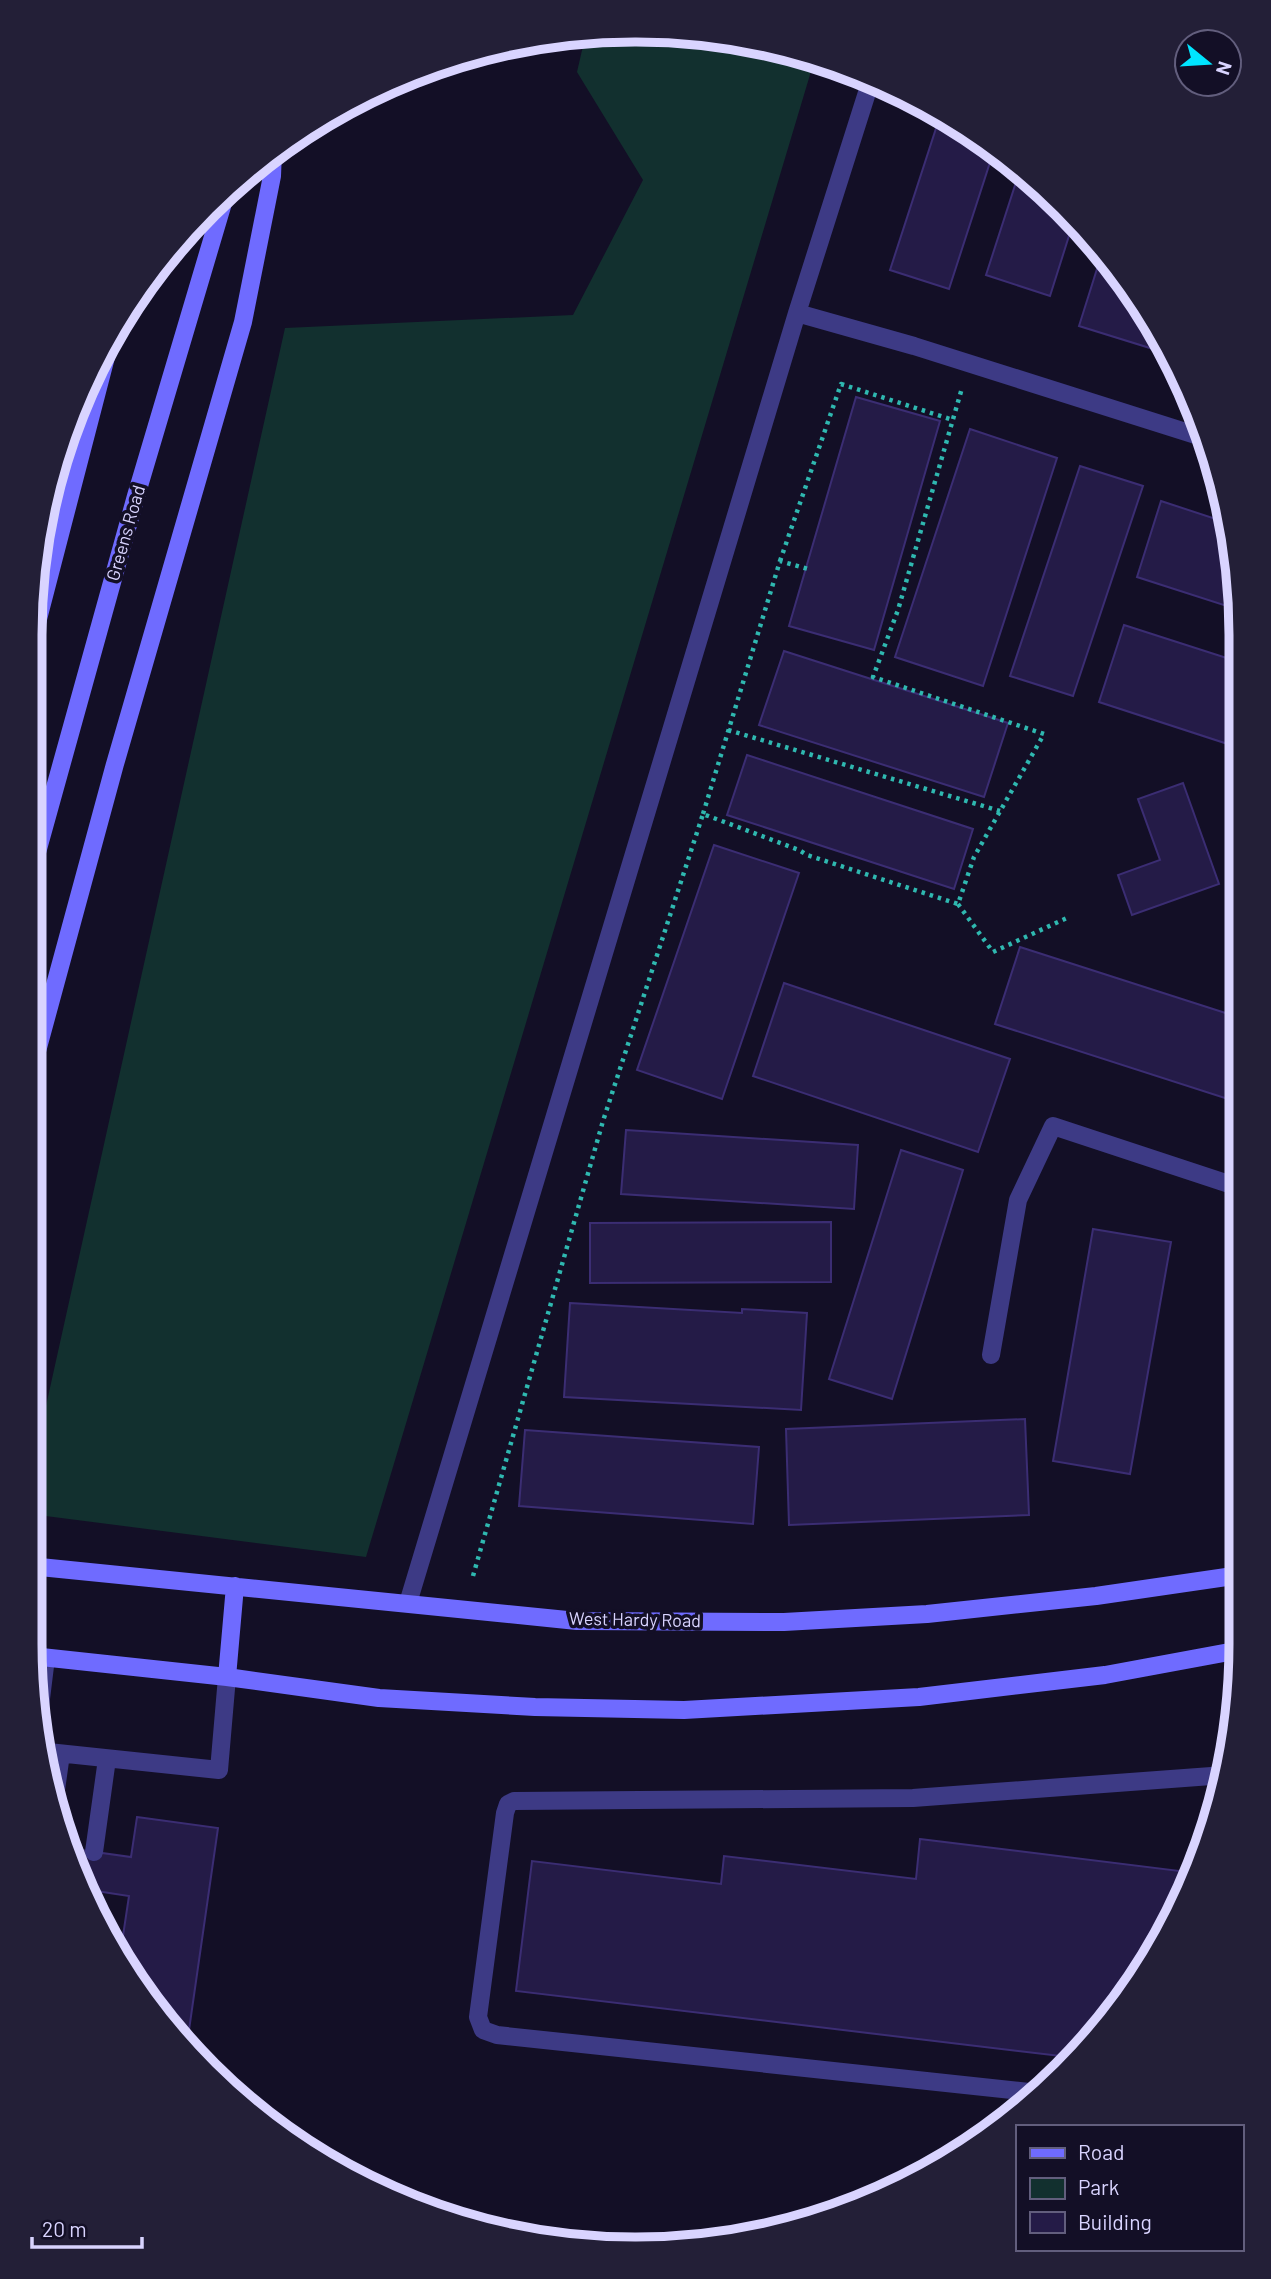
<svg xmlns="http://www.w3.org/2000/svg" width="1271" height="2279" font-family="Barlow,sans-serif">
<style>
.green{fill:#12302f}
.building{fill:#241b47;stroke:#3b2d73;stroke-width:2}
.lines{fill:none;stroke-linecap:round;stroke-linejoin:round}
.path{stroke:#2fb8b0;stroke-width:4.5;stroke-dasharray:3.5 5;stroke-linecap:butt}
.lane{stroke:#3d3a85;stroke-width:18}
.secondary{stroke:#6f6bff;stroke-width:18}
.labels{text-anchor:middle;stroke-width:7;stroke-linejoin:round;paint-order:stroke}
.street-label{font-size:18px;fill:#d9d4ff;stroke:#130f26}
.rim{fill:none;stroke:#d9d4ff;stroke-width:9}
</style>
<rect width="100%" height="100%" fill="#130f26"/>
<path class="green" d="M596 31 715 35 815 58 366 1557 30 1514V1478L285 328 573 315 643 180 577 72 586 33Z"/>
<path class="building" d="M941 113 993 153 949 289 890 270Z
M1019 173 1064 207 1074 220 1050 296 986 275Z
M1102 253 1139 299 1166 353 1079 326Z
M856 397 940 421 874 650 789 626Z
M970 429 1057 458 983 686 895 657Z
M1080 466 1143 486 1073 696 1010 676Z
M1161 501 1228 523 1236 557V609L1137 577Z
M1124 625 1236 661 1237 747 1099 702Z
M784 651 1008 723 984 797 759 725Z
M747 755 973 829 954 889 727 815Z
M1183 783 1219 884 1132 915 1118 875 1160 860 1138 799Z
M714 845 799 873 722 1099 637 1070Z
M1020 947 1238 1017V1068L1228 1099 995 1024Z
M784 983 1010 1059 978 1152 753 1076Z
M626 1130 858 1145 854 1209 621 1194Z
M901 1150 963 1170 892 1399 829 1379Z
M831 1222V1282L590 1283V1223Z
M1093 1229 1171 1242 1130 1474 1053 1461Z
M570 1303 742 1313V1309L807 1313 801 1410 564 1397Z
M1025 1419 1029 1515 789 1525 786 1429Z
M525 1430 759 1447 753 1524 519 1506Z
M137 1817 218 1828 189 2030 171 2027 155 2012 121 1949 129 1896 90 1890 67 1848 131 1857Z
M920 1839 1180 1871 1175 1910 1160 1947 1069 2057 516 1991 532 1861 721 1884 724 1856 916 1879Z"/>
<g class="lines">
<path class="path" d="M780 561 841 384 953 420
M728 730 1000 811
M703 814 780 561 808 569
M958 904 993 952 1069 917
M473 1576 603 1121 703 814 799 850 807 855 958 904 974 857 1044 734 873 677 898 610 962 388"/>
<path class="lane" d="M797 313 914 346 1208 439
M991 1355 1018 1200 1053 1126 1238 1187
M408 1603 797 313 871 80
M40 1707 46 1658
M48 1752 219 1770 227 1677
M55 1797 61 1754
M94 1852 107 1759
M1039 2093 497 2035 483 2030 478 2017 505 1813 508 1804 514 1801 913 1798 1225 1775"/>
<path class="secondary" d="M31 646 113 330
M31 874 136 496 226 193
M30 1077 115 764 243 322 272 176 273 151
M30 1566 577 1621 784 1622 927 1614 1096 1596 1240 1575
M32 1656 227 1677 379 1698 535 1707 684 1710 919 1697 1105 1675 1240 1650
M227 1677 235 1586"/>
</g>
<g class="labels">
<g class="street-label">
<text transform="translate(126 533) rotate(-74)" y="6">Greens Road</text>
<text transform="translate(635 1620) rotate(1)" y="6">West Hardy Road</text>
</g>
</g>
<path d="M0 0H1271V2279H0ZM635 42H636A593 593 0 0 1 1229 635V1644A593 593 0 0 1 636 2237H635A593 593 0 0 1 42 1644V635A593 593 0 0 1 635 42Z" fill="#231f37" fill-rule="evenodd"/>
<path class="rim" d="M635 42H636A593 593 0 0 1 1229 635V1644A593 593 0 0 1 636 2237H635A593 593 0 0 1 42 1644V635A593 593 0 0 1 635 42Z"/>
<rect x="1016" y="2125" width="228" height="126" fill="#130f26" stroke="#625e7d" stroke-width="2"/>
<rect x="1030" y="2148" width="35" height="10" fill="#6f6bff" stroke="#625e7d" stroke-width="2"/>
<text x="1078" y="2160" font-size="21" fill="#d9d4ff">Road</text>
<rect x="1030" y="2178" width="35" height="21" fill="#12302f" stroke="#625e7d" stroke-width="2"/>
<text x="1078" y="2195" font-size="21" fill="#d9d4ff">Park</text>
<rect x="1030" y="2212" width="35" height="21" fill="#241b47" stroke="#625e7d" stroke-width="2"/>
<text x="1078" y="2230" font-size="21" fill="#d9d4ff">Building</text>
<g transform="translate(1208 63) rotate(108)"><circle r="33" fill="#130f26" stroke="#625e7d" stroke-width="2"/>
<path d="M0-5L12 26L0 18L-12 26Z" fill="#00e5ff"/>
<text y="-10" font-size="19" font-weight="bold" text-anchor="middle" fill="#d9d4ff">N</text>
</g>
<path d="M32 2237v10h110v-10" fill="none" stroke="#d9d4ff" stroke-width="3.5"/>
<text x="42" y="2237" font-size="21" fill="#d9d4ff" stroke="#130f26" stroke-width="5" paint-order="stroke">20 m</text>
</svg>
